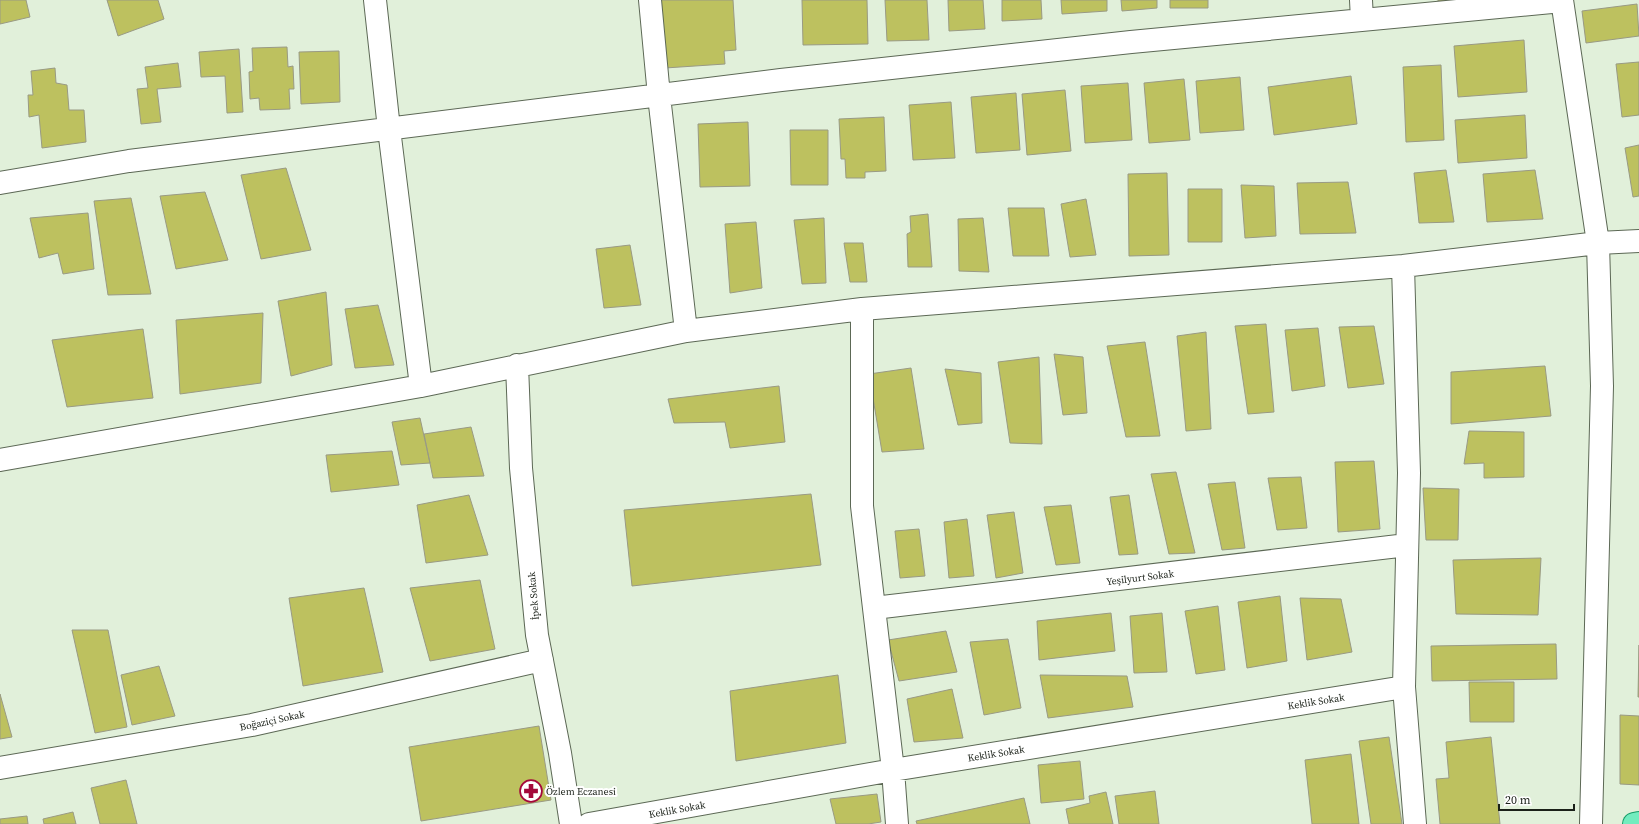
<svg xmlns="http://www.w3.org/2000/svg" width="1639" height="824" font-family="'Source Serif 4',serif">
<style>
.building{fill:#bdc15f;stroke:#999a84}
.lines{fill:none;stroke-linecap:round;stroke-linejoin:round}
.minor-casing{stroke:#5c6855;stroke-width:24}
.primary-casing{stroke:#169d68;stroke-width:24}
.minor{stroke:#fff;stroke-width:22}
.primary{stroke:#72ecbe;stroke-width:22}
.labels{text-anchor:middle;stroke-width:4;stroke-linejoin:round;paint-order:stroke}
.street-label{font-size:10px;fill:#1a2018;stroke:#fff}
.poi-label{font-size:10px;fill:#1a2018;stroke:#fff;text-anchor:start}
</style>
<rect width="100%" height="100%" fill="#e1f0da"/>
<path class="building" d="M0 0H26L30 17 0 24Z
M107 0H158L164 19 118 36Z
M660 0H733L736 50 724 51 725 64 665 68Z
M802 0H867L868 44 803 45Z
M885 0H927L929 40 887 41Z
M948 0H983L985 29 949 31Z
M1002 0H1041L1042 19 1002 21Z
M1061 0H1107V11L1062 14Z
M1121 0H1157V8L1122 11Z
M1170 0H1208V8H1170Z
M1438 0H1478L1438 2Z
M1637 4 1639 36 1586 43 1582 11Z
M1524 40 1527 92 1458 97 1454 46Z
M287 47 288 67 293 66 294 89H289L290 109 260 110 259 98 250 99 249 72 253 71 252 48Z
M239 49 243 112 227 113 225 76 201 77 199 52Z
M339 51 340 102 301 104 299 52Z
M1639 62V115L1622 117 1616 64Z
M178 63 181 87 157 89 161 122 141 124 137 89 148 88 145 67Z
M1441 65 1444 140 1406 142 1403 67Z
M55 68 56 83 67 85 69 110H84L86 142 42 148 39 115 29 117 28 95H33L31 71Z
M1351 76 1357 124 1274 135 1268 87Z
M1240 77 1244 130 1200 133 1196 81Z
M1184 79 1190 140 1149 143 1144 83Z
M1128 83 1132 140 1085 143 1081 86Z
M1065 90 1071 151 1027 155 1022 94Z
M1016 93 1020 150 976 153 971 97Z
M951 102 955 158 913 160 909 105Z
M1525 115 1527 158 1458 163 1455 120Z
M884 117 886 171 865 172V178H846L845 159H841L839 119Z
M748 122 750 186 700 187 698 124Z
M790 130H828V185H791Z
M1639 145V196L1633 197 1625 148Z
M286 168 311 250 261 259 241 175Z
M1446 170 1454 222 1419 223 1414 173Z
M1535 170 1543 219 1487 222 1483 174Z
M1167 173 1169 255 1129 256 1128 174Z
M1348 182 1356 233 1300 234 1297 183Z
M1241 185 1274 186 1276 236 1245 238Z
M1188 189H1222V242H1188Z
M205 192 228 260 176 269 160 196Z
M131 198 151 294 108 295 94 201Z
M1086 199 1096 255 1070 257 1061 204Z
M1008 208H1044L1049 256H1013Z
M88 213 94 269 63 274 58 253 39 258 30 218Z
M928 214 932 267H908L907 234 911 232 910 216Z
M824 218 826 283 802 284 794 220Z
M983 218 989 272 959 271 958 219Z
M756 222 762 288 730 293 725 224Z
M844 243H863L867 282H850Z
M630 245 641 305 604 308 596 249Z
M326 292 332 365 291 376 278 301Z
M378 305 394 365 355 368 345 309Z
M263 313 261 383 180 394 176 320Z
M1266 324 1274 412 1248 414 1235 326Z
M1374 326 1384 384 1348 388 1339 327Z
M1318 328 1325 386 1292 391 1285 330Z
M143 329 153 398 67 407 52 340Z
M1206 332 1211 429 1186 431 1177 336Z
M1145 342 1160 436 1126 437 1107 346Z
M1054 354 1083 357 1087 413 1063 415Z
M1039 357 1042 444 1010 443 998 362Z
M1545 366 1551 416 1451 424V372Z
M911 368 924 449 882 452 869 374Z
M945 369 981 373 982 423 958 425Z
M779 386 785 442 730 448 725 422 674 423 668 399Z
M420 418 430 463 401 465 392 422Z
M471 427 484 476 433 478 424 434Z
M1469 431 1524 432V477L1484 478V463L1464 464Z
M392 451 399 485 331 492 326 455Z
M1374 461 1380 529 1338 532 1335 462Z
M1176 472 1195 553 1169 554 1151 474Z
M1301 477 1307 528 1277 530 1268 478Z
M1235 482 1245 548 1222 550 1208 484Z
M1423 488 1459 489 1458 540H1426Z
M811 494 821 565 632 586 624 510Z
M469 495 488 555 426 563 417 505Z
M1129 495 1138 554 1119 555 1110 497Z
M1071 505 1080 563 1056 565 1044 507Z
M1014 512 1023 573 996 578 987 515Z
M967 519 974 576 949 578 944 522Z
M919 529 925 576 900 578 895 531Z
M1541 558 1538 615 1456 614 1453 560Z
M480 580 495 649 430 661 410 588Z
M364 588 383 672 303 686 289 598Z
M1280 596 1287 661 1247 668 1238 602Z
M1300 598 1341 599 1352 652 1307 660Z
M1218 606 1225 670 1196 674 1185 611Z
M1111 613 1115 651 1039 660 1037 621Z
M1162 613 1167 672 1134 673 1130 616Z
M72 630H108L127 727 95 733Z
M946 631 957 672 899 681 888 640Z
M1008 639 1021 708 984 715 970 642Z
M1556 644 1557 679 1432 681 1431 646Z
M1639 645V697H1638Z
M159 666 175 716 132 725 121 675Z
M838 675 846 743 736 761 730 691Z
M1040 675 1127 676 1133 707 1048 718Z
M1469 682H1514V722H1470Z
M952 689 963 738 914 742 907 699Z
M0 694 12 737 0 739Z
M1620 715 1639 716V785L1620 784Z
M539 726 551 800 421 821 409 747Z
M1389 737 1402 824H1371L1359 741Z
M1491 737 1500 824H1440L1436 779 1449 778 1446 742Z
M1351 754 1359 824H1312L1305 760Z
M1080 761 1084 799 1041 803 1038 765Z
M126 780 137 824H100L91 788Z
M1155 791 1159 824H1119L1115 796Z
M1106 792 1113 824H1069L1066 809 1090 803 1089 796Z
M877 794 881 822 868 824H836L830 799Z
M1024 798 1030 824H917L916 821Z
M73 812 76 824H44L43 819Z
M27 816 28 824H0V819Z"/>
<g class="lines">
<g class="minor-casing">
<path id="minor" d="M375 0 389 129 421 386
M650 0 659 96 686 331
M1361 0 1362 20
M1562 0 1598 243 1602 386 1591 824
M0 183 129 161 781 80 1131 42 1562 1
M1403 266 1409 473 1404 687 1415 824
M862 309V506L893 770 897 824
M517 365 521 468 537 635 560 753 571 824
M0 460 421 386 686 331 862 309 1403 266 1598 243 1639 241
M874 608 1407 545
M0 768 252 725 542 660
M589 824 893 770 1404 687"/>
</g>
<g class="primary-casing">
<path id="primary" d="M1634 824 1639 823"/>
</g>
<use href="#minor" class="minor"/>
<use href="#primary" class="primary"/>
</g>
<defs>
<g id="pharmacy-ring" transform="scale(1.15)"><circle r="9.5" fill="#fff" stroke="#a4083a" stroke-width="1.5"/><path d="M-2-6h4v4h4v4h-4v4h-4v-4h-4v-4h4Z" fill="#a4083a"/></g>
</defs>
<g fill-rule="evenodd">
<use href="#pharmacy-ring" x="531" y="791"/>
</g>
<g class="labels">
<g class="street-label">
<text transform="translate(1140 577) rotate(-7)" y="4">Yeşilyurt Sokak</text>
<text transform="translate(533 596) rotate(-95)" y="4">İpek Sokak</text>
<text transform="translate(1316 701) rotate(-9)" y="4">Keklik Sokak</text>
<text transform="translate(272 720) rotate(-12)" y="4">Boğaziçi Sokak</text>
<text transform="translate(996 753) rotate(-9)" y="4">Keklik Sokak</text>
<text transform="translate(677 809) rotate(-10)" y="4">Keklik Sokak</text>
</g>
<g class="poi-label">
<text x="546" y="795">Özlem Eczanesi</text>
</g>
</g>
<path d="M1499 804v6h75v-6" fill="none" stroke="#1a2018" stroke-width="2"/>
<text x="1505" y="804" font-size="12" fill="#1a2018" stroke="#ffffff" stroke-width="3" paint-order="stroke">20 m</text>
</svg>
